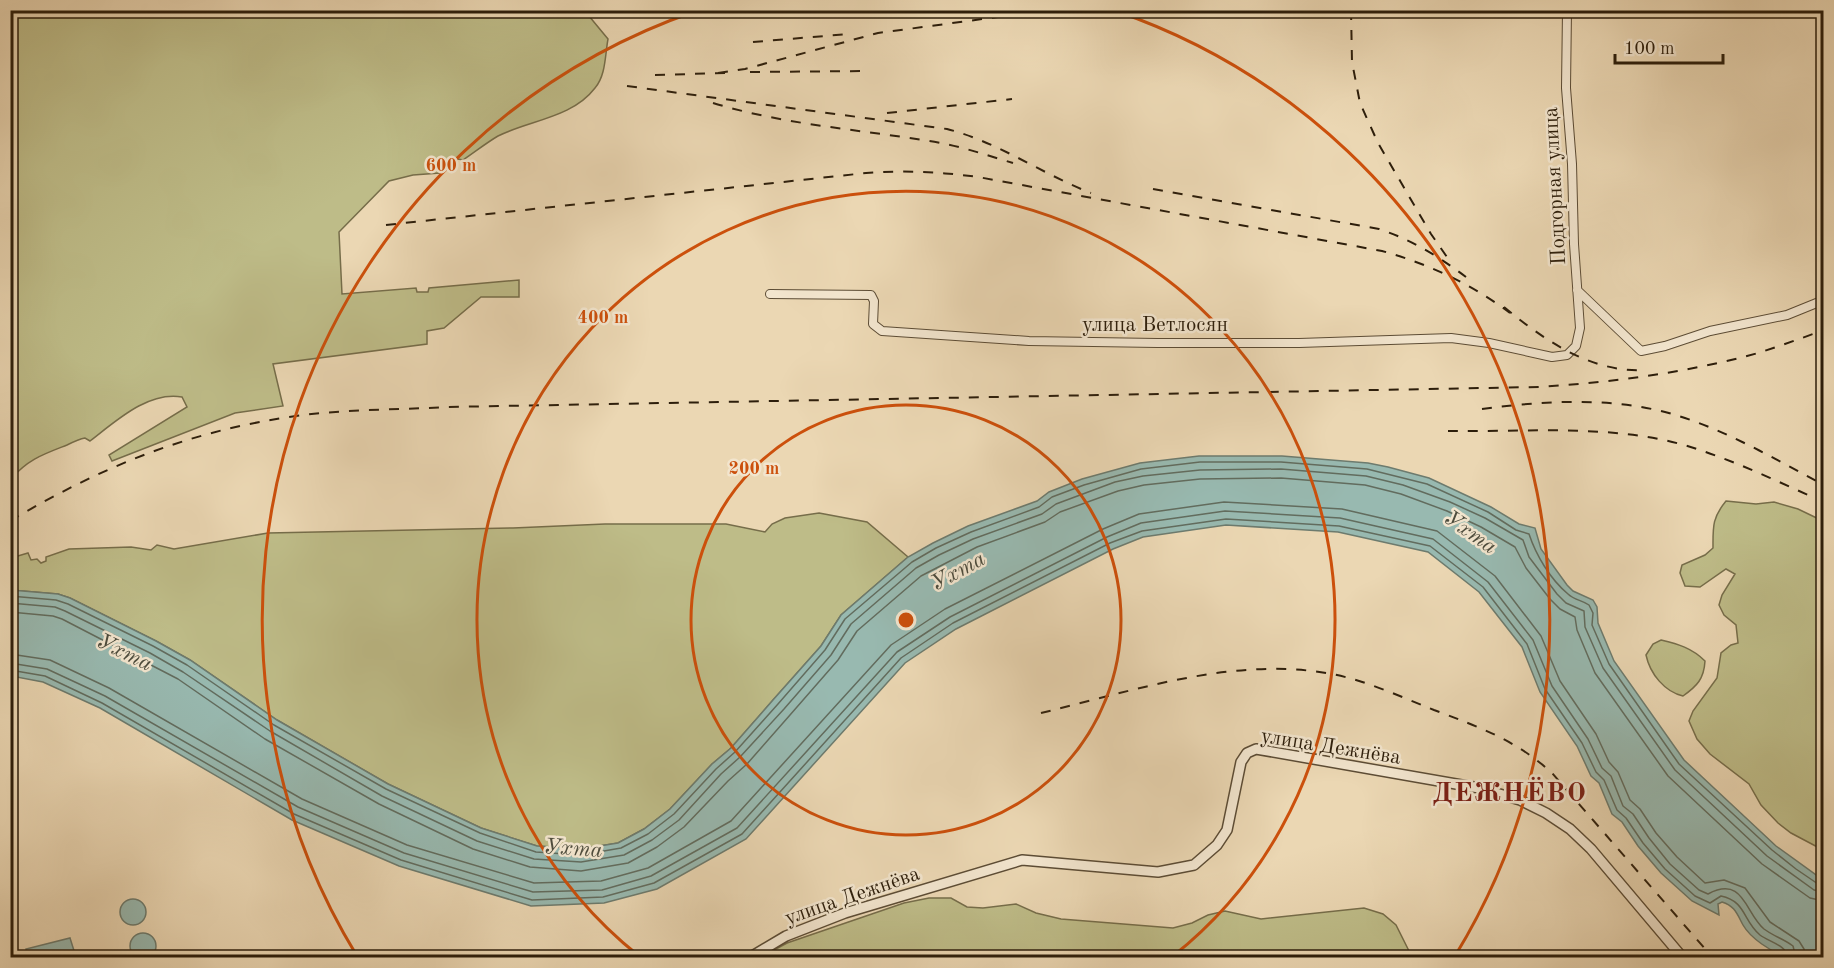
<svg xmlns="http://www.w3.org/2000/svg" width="1834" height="968" font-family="'Old Standard TT',serif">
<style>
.green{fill:#bebc88;stroke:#766d4a;stroke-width:1.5}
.water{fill:#98b9b0;stroke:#6d7b6e;stroke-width:1.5}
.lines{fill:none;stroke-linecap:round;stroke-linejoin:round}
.shore{stroke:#626c5e;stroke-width:1.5}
.minor-casing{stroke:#5c4c35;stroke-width:10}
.tertiary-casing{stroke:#5c4c35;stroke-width:12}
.minor{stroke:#f2e5ce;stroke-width:8}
.tertiary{stroke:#f2e5ce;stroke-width:9}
.rail{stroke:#2d1e0b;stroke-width:2;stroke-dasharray:10 10;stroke-linecap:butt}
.ring{fill:none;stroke:#cc500c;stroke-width:3}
.labels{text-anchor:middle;stroke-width:5;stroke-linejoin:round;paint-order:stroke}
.street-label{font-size:21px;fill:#2d1e0b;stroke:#f2e5ce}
.water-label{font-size:22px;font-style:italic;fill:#4d4c3d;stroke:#f2e5ce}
.district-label{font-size:27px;font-weight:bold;letter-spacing:1.5px;fill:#7a1f14;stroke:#f2e5ce}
.centre{fill:#cc500c;stroke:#f2e5ce;stroke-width:3}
.ring-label{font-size:18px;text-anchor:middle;font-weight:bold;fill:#cc500c;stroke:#f2e5ce;stroke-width:5;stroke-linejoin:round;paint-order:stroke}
</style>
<rect width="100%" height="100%" fill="#ebd7b3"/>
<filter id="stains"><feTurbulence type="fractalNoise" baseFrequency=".00333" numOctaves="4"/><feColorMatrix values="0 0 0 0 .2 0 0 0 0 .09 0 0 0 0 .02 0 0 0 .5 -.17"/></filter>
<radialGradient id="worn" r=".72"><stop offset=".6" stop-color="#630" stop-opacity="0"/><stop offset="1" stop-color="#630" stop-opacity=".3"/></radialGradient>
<path class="green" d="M584 10 608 39C605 55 606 75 595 88 572 118 530 120 498 136 486 143 475 152 463 160L458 159 440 173 413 175 389 181 339 232 342 294 416 288 417 292H428L429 288 519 280V297H481L444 328 427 331V344L273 364 283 406 235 413 112 461 109 455 187 407 182 397C148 391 116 421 90 441L85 438C79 439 73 442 67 445 44 454 28 459 11 479V11Z
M1726 501 1756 504 1774 502 1798 509 1823 521V850L1791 833 1778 823 1761 805 1749 784 1710 754 1697 739 1689 721 1693 711 1717 678 1721 653 1731 645 1738 643 1736 625 1724 615 1719 605 1722 595 1735 574 1726 569 1700 587 1685 586 1680 573 1682 565 1705 555 1713 548C1713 527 1712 518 1726 501Z
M819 513 867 522 908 557 841 615 821 646 773 700 731 748 712 764 670 809 644 829 618 843 581 849 537 846 481 828 388 784 277 720 190 660 156 641 70 598 58 594 11 590V558L28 553 31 560 37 559 41 563 46 561V557L69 549 131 547 151 550 157 545 174 549 268 533 513 528 605 524H726L765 532 772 524 785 518Z
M1661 640C1678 644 1692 648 1705 661 1704 679 1697 686 1683 696 1665 692 1650 674 1646 655L1653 644Z
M929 898H951L967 907 983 908 1016 904 1036 913 1061 919 1173 928 1192 923 1208 915 1225 911 1261 919 1364 908 1383 914 1396 925 1412 957H766L774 950 787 943 904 903Z"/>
<path class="water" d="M1199 456H1282L1368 463 1388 467 1429 478 1491 507 1519 524 1535 528 1541 549 1567 585 1573 591 1593 600 1597 607 1598 623 1614 661 1684 760 1776 846 1823 880V957C1812 958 1795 961 1785 957 1771 951 1751 939 1743 925 1737 914 1735 906 1722 902L1718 904 1719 915 1692 901 1661 873 1638 846 1622 822 1612 814 1599 783 1591 776 1577 746 1540 692 1522 647 1479 592 1428 552 1338 532 1226 525 1143 537 1113 549 956 629 905 663 746 839 657 889 604 903 531 906 399 866 292 820 100 708 43 682 11 676V590L58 594 70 598 156 641 190 660 277 720 388 784 481 828 537 846 581 849 618 843 644 829 670 809 712 764 731 748 773 700 821 646 841 615 908 557 933 543 968 526 1037 501 1049 492 1082 479 1140 463Z
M120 912a13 13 0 1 1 26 0a13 13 0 1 1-26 0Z
M130 946a13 13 0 1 1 26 0a13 13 0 1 1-26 0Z
M70 938 76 957H28L26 949Z"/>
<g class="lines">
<path class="shore" d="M10 596 56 600 68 604 153 646 187 665 274 725 386 789 480 833 536 852 581 855 621 848 648 834 674 814 716 769 735 752 778 704 825 650 845 619 912 562 936 548 971 532 1039 507 1052 497 1084 485 1141 469 1200 462H1281L1367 469 1427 484 1488 512 1516 530 1529 534C1536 555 1550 579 1568 594 1574 600 1582 600 1589 605L1593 613 1592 625 1609 664 1679 764 1772 850 1796 869 1818 884H1824
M10 603 55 607 65 611 150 653 183 672 270 731 382 796 477 841 534 859 581 862 624 855 652 840 679 820 721 774 740 757 784 709 831 655 851 624 916 568 939 555 973 539 1042 514 1056 504 1115 482 1143 476 1200 470 1281 469 1366 476 1403 485 1450 502 1485 518 1523 540 1529 557 1557 594 1566 603 1584 611 1585 627 1603 668 1675 770 1767 856 1814 890 1824 892
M10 612 53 616 62 619 178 679 265 739 379 804 473 849 530 867 581 871 628 863 657 847 684 827 728 781 747 764 790 715 838 660 857 631 921 576 977 547 1045 522 1060 512 1118 491 1144 485 1200 479 1281 478 1365 485 1401 494 1447 511 1481 527 1515 547 1526 568 1550 599 1560 609 1575 617 1577 630 1595 673 1668 776 1762 864 1810 898 1824 901
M10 654 50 660 109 688 302 799 407 845 534 883 601 881 648 868 731 821 891 645 945 609 1103 529 1139 514 1224 502 1342 509 1437 531 1495 576 1541 636 1560 681 1596 734 1609 762 1618 772 1630 800 1640 809 1656 833 1677 857 1705 883 1724 880 1745 888 1770 922 1799 941 1804 949 1805 958
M10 663 47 669 105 696 298 807 404 853 533 892 602 890 651 876 737 828 897 652 950 617 1107 537 1141 523 1225 511 1340 518 1433 539 1488 582 1533 640 1552 686 1588 739 1602 768 1611 776 1623 806 1633 814 1649 838 1670 864 1699 890 1708 894C1744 875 1745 913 1764 929 1773 936 1784 939 1793 946L1796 958
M10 670 45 676 102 703 294 814 401 860 532 900 603 897 654 883 742 834 901 658 953 623 1110 543 1142 531 1226 519 1339 526 1430 546 1483 587 1527 644 1545 689 1582 743 1596 772 1604 780 1617 810 1626 818 1643 843 1665 869 1695 896 1710 903 1721 896C1746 901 1743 921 1760 935 1769 942 1787 945 1788 958"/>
<g class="minor-casing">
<path id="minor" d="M1577 290 1641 351 1665 346 1710 331 1787 315 1824 300
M770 294 871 295 874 301 873 324 882 331 1029 341 1157 343H1299L1451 338 1489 343 1552 357 1567 355 1576 346 1580 328 1574 244 1572 164 1566 88 1567 10"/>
</g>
<g class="tertiary-casing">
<path id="tertiary" d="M749 958 786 936 845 913 1022 860 1158 872 1194 865 1217 845 1227 830 1241 762 1247 753 1256 749 1479 788 1520 800 1546 813 1570 829 1591 849 1683 958"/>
</g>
<use href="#minor" class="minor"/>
<use href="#tertiary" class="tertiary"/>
<path class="rail" d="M1351 10 1352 62 1360 103 1378 143 1431 234 1447 257
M753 42 849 34
M750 72 870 71
M718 73 745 69 878 33 1005 16
M655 75 726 73
M627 86 947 129C998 142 1042 174 1091 193
M713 103C782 124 853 129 923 140 954 144 983 154 1013 163
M887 113 1012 99
M1153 189 1379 229C1412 240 1438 256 1466 277
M386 225 866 173C904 170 941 172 978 177L1382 251C1429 264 1471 284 1510 313
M1504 307C1544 340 1591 373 1645 370
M1482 409C1542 401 1606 397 1665 412 1721 427 1773 458 1824 485
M1448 431C1525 432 1609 424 1684 445 1732 459 1778 482 1824 502
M10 521C103 466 189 431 296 416 346 409 397 410 447 407L1539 387C1613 382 1686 373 1758 353 1780 346 1802 338 1824 330
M1041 713C1133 691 1231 657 1326 673 1363 679 1399 696 1434 710 1479 727 1516 740 1552 773L1713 958"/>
</g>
<g class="ring">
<circle cx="906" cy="620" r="215"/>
<path d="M639 956A429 429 0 1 1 1173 956"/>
<path d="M357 956A644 644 0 0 1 696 11M1116 11A644 644 0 0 1 1455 956"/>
</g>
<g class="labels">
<g class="street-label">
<text transform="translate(1554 186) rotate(-93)" y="7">Подгорная улица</text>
<text x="1155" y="331">улица Ветлосян</text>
<text transform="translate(1331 746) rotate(9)" y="7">улица Дежнёва</text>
<text transform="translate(852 895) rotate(-19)" y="7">улица Дежнёва</text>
</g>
<g class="water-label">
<text transform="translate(1471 531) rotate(35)" y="8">Ухта</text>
<text transform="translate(957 570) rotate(-29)" y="8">Ухта</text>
<text transform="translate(125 651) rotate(26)" y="8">Ухта</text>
<text transform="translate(573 847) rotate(4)" y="8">Ухта</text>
</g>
<g class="district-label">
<text x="1510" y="801">ДЕЖНЁВО</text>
</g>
</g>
<circle cx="906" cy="620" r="9" class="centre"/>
<g class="ring-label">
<text x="451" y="171">600 m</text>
<text x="603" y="323">400 m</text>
<text x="754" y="474">200 m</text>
</g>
<rect width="1834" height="968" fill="none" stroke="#ebd7b3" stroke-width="36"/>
<rect x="12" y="12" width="1810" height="944" fill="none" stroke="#2d1e0b" stroke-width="3"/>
<rect x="18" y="18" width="1798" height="932" fill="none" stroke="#2d1e0b" stroke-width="1.5"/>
<path d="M1615 54v9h108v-9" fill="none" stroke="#2d1e0b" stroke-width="3"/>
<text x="1624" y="54" font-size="18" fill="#2d1e0b" stroke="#f2e5ce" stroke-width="4.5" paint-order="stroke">100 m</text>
<rect width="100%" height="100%" filter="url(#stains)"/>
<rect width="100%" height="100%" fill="url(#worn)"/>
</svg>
